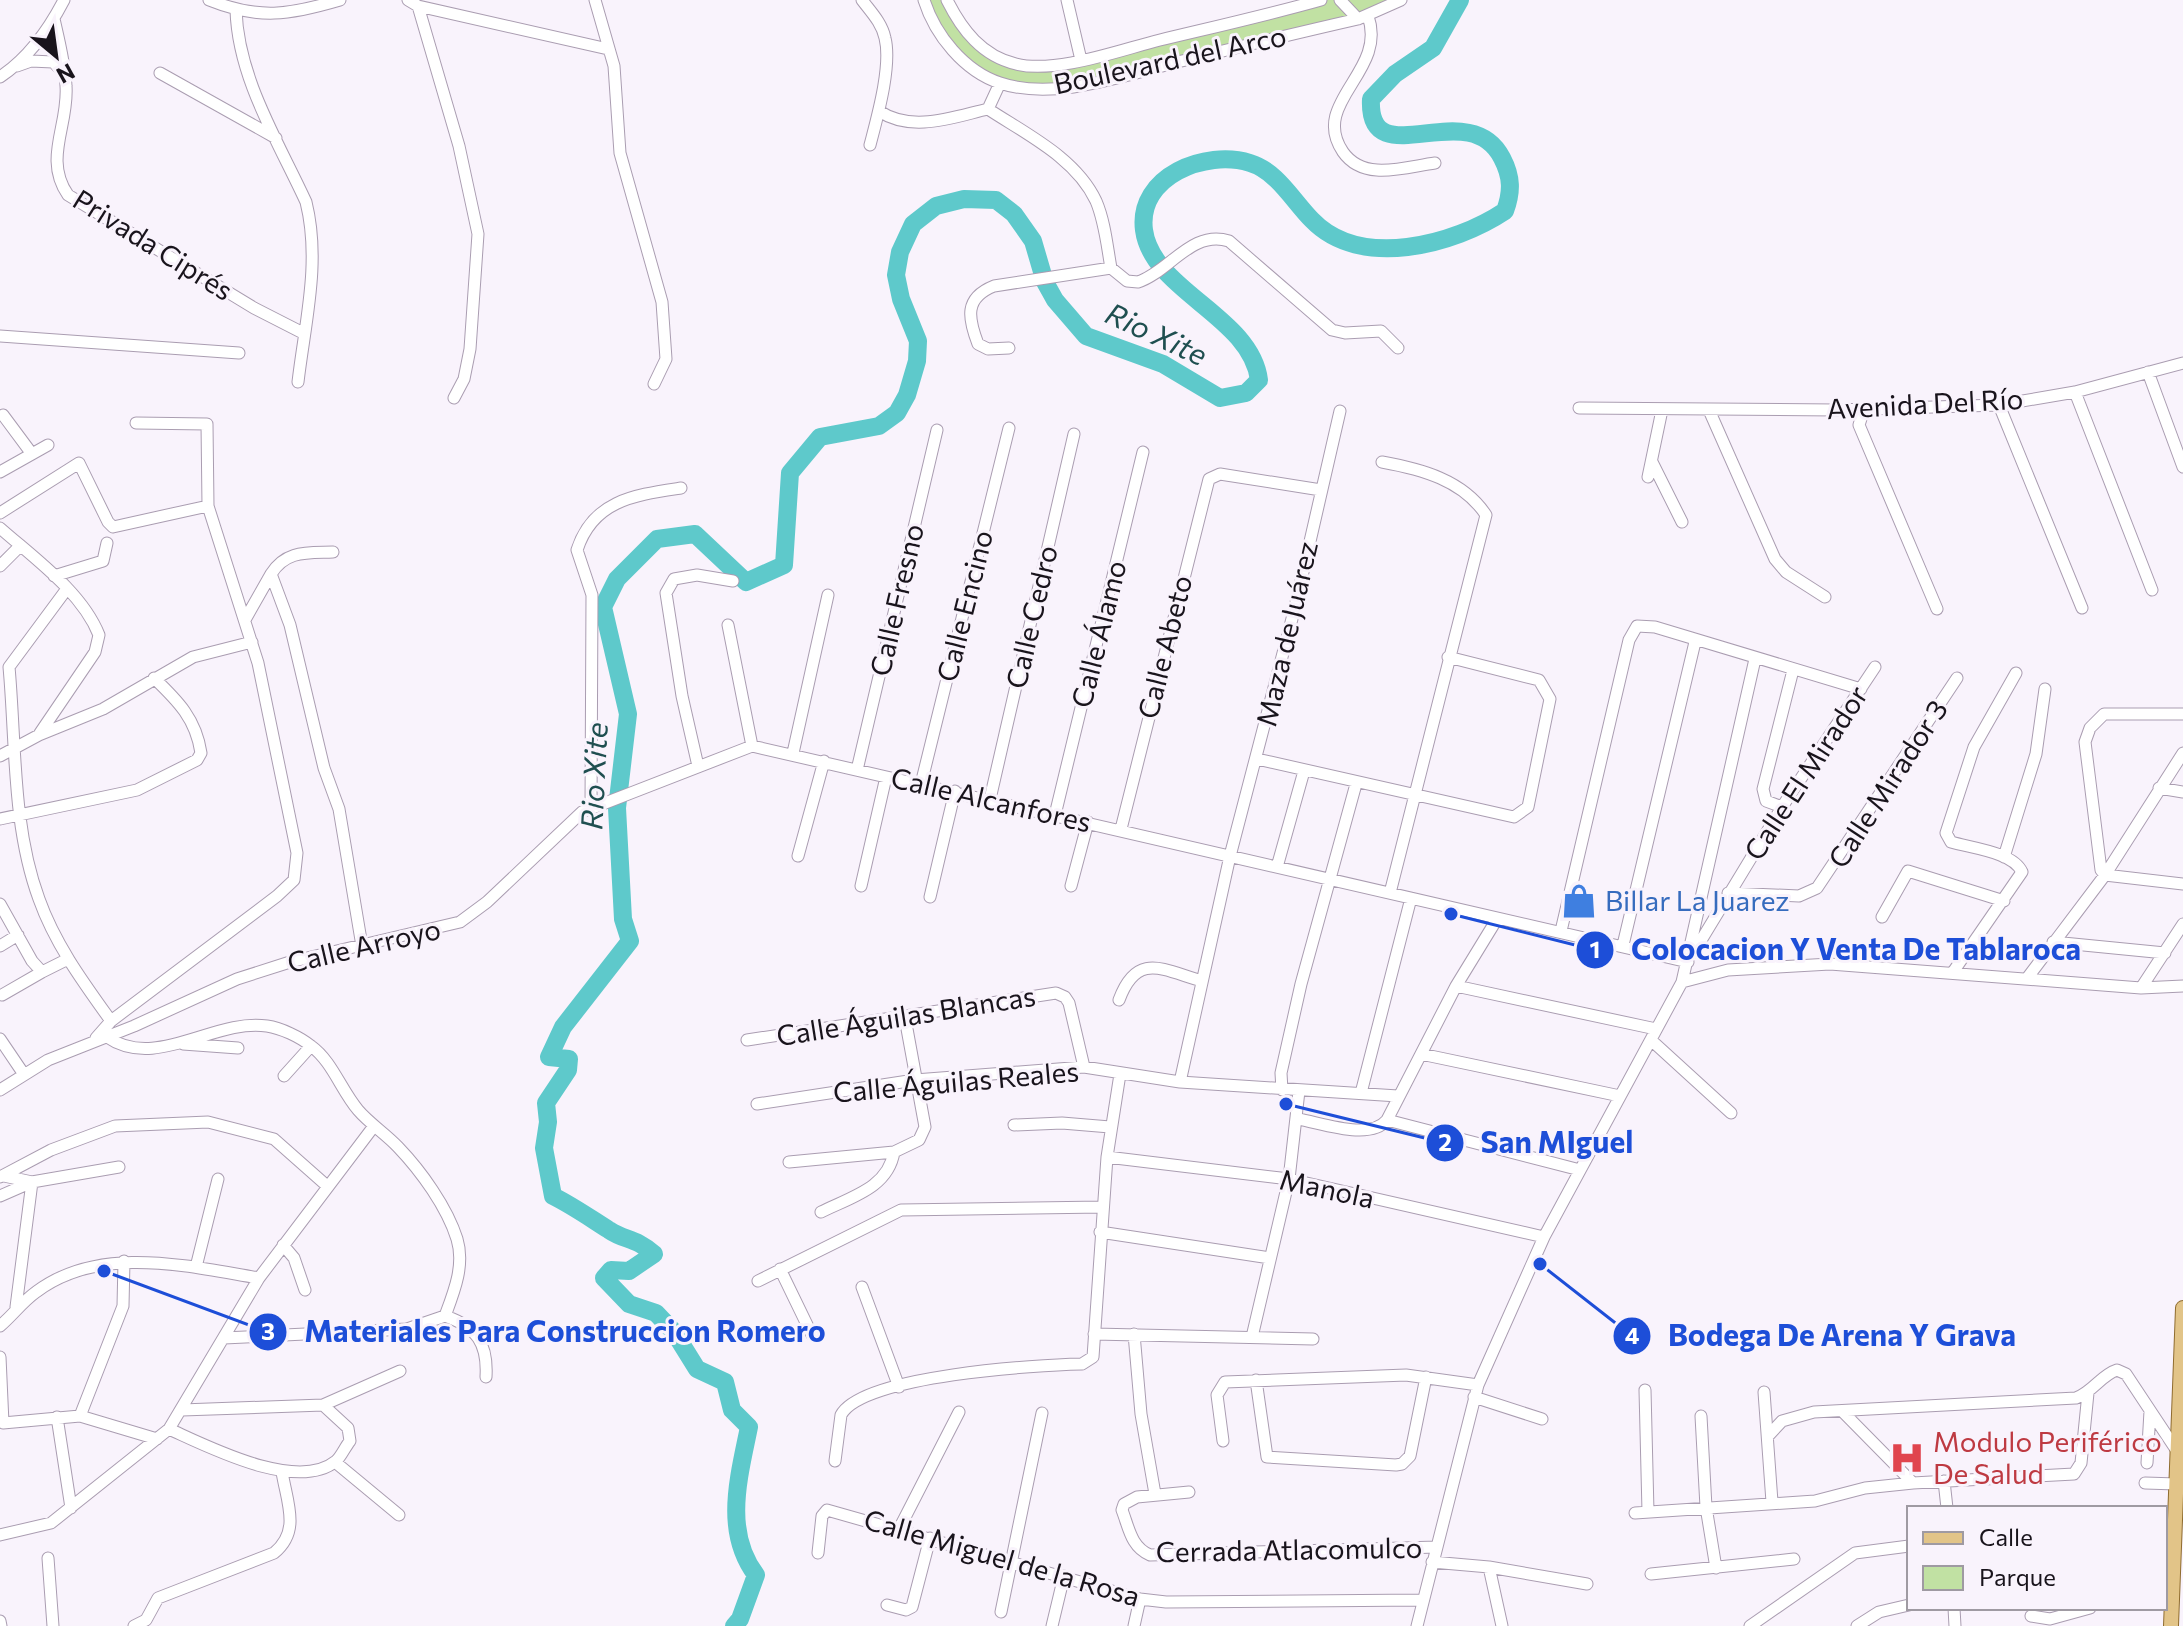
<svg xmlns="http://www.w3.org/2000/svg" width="2183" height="1626" font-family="Commissioner,sans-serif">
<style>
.green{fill:#c1e1a3}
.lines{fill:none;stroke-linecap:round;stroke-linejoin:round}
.river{stroke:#5ec9cb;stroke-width:18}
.minor-casing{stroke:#aa9db1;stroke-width:13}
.major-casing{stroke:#8f6c2f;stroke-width:16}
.minor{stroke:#fff;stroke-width:11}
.major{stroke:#e2c488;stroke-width:14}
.labels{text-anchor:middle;stroke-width:6;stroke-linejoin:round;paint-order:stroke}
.street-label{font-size:28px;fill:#19141c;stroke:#f9f3fc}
.shop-label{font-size:28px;fill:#366cbe;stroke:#f9f3fc;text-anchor:start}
.health-label{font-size:28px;fill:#be3a42;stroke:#f9f3fc;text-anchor:start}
.water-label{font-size:30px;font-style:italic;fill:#1f4f50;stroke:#f9f3fc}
.leader{fill:none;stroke:#1d4ed8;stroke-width:3}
.callout-dot{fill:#1d4ed8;stroke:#f9f3fc;stroke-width:3}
.mark-label{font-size:24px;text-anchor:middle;font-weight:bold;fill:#fff}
.callout-label{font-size:30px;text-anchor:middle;font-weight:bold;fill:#1d4ed8;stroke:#f9f3fc;stroke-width:6;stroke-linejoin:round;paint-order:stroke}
</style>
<rect width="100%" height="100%" fill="#f9f3fc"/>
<path class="green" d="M924 0H947L987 52 1035 66 1321 0H1401L1390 6 1086 83 1019 87 966 63Z"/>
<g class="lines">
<path class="river" d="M734 1626 740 1619 756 1575C723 1531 739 1477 749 1427L732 1410 725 1382 697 1369 674 1332 656 1313 629 1304 604 1278 611 1270 629 1271 654 1254C635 1237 625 1241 609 1230 590 1218 573 1206 553 1196L544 1148 548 1122 546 1103 568 1070 569 1059 549 1057 563 1027 630 941 623 919 617 808 628 714 603 607 617 579 657 539 695 534 746 582 784 565 790 473 820 437 879 426 897 413 907 395 917 361 918 341 901 299 896 275 900 252 913 224 936 206 964 199 996 200 1014 214 1033 241 1045 282 1055 300 1086 336 1163 364 1220 398 1246 393 1259 380C1251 316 1152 291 1144 230 1137 176 1206 149 1250 163 1277 171 1293 201 1312 220 1360 270 1454 245 1505 211 1512 192 1512 177 1502 158 1469 93 1367 178 1371 99L1395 74 1433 48 1460 0"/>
<g class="minor-casing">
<path id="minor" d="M209 0C259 20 289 15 340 0
M408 0 418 6 459 146 478 234 470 349 464 379 454 398
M595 0 614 66 620 153 662 302 666 359 654 384
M862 0C871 12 882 23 885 38 892 66 877 118 870 145
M924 0C935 35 964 71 1000 83 1057 102 1130 73 1186 60 1243 46 1301 32 1358 19L1401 0
M947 0C962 30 982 56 1016 64 1056 74 1120 50 1160 40 1214 27 1268 15 1321 0
M1067 0 1081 60
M1340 0 1358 19
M418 6 608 49
M236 10C238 78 278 141 306 202 321 262 305 322 298 382
M1368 16C1388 72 1309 102 1343 152 1364 182 1405 167 1435 163
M54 19C59 41 65 64 66 86 69 125 43 159 68 195L254 308 303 333
M17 66 31 61 53 62 65 74
M160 73 276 138
M0 77C27 59 49 29 64 0
M988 109C1026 134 1076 158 1096 201 1105 222 1107 246 1111 268
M879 111C912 133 953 117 988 109L1000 83
M0 336 239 353
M1009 348 988 349 978 344C968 318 964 298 994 286L1111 268 1127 281 1138 282C1169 272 1192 229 1229 241L1332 330 1345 333 1381 331 1398 348
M2148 372 2183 467
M2075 392 2152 590
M1999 405 2082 608
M1579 408 1836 410 1999 405 2075 392 2183 363
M1864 409 1859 425 1937 609
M1709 410 1775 559 1786 572 1825 597
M3 415 32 454
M1382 462C1421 469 1463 480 1486 515L1390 893
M1652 462 1682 522
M0 472 48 445
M1648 477 1662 410
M0 513 79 463 108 522 113 527 208 506
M0 528C34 558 82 592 99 635L95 652 40 733
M0 566 20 546
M271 574C286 550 307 553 333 552
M54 576 103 561 107 543
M66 590 9 667C16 743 12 826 39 899 55 944 83 982 111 1021
M246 618 271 574 290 625 324 768 339 809 362 946
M728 625 752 746
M2183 714H2104L2090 728 2085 742 2101 870 2105 875 2183 884
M793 753 828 595
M0 756 39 735 103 709 193 657 252 642
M1257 759 1514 817 1528 807 1550 699 1539 680 1448 657
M698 766 682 696 666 593 674 579 697 575 733 581
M857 770 937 430
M921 784 1009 428
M2159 788 2183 792
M990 799 1074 434
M1782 807 1766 801 1763 789 1793 670
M591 808 592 595 577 550C593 500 635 495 681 488
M1055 815 1143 452
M0 819 137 790 197 760 201 753C196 719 178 701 154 678
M1121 829 1209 479 1220 474 1321 490
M798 856 824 761
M2004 857 2036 754 2045 689
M1277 867 1304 771
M861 886 886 777
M1071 886 1088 822
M1728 893 1799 896 1817 888 1957 678
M930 897 955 791
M0 904 32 961 42 972 68 959
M1882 917 1908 871 2004 901
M1561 931 1629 640 1637 626 1655 627 1861 689
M2053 942 2165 953
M1623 945 1695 642
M0 946 18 935
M1694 952 1782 807 1875 667
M1953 972 2022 872C2013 852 1971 848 1951 842L1946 833 1974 747 2016 673
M2028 977 2105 875 2183 753
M1682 982 1728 970 1830 964 2141 988 2183 986
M1456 986 1656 1029
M2141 988 2183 924
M2 995 42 972
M1119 1000C1137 951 1163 970 1202 981
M107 1037C156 1071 214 1018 267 1026 281 1028 300 1037 311 1046 332 1061 341 1090 358 1110 370 1124 386 1134 398 1147 421 1171 447 1207 457 1239 465 1265 454 1292 445 1316 477 1327 488 1344 486 1377
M96 1038 111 1021 277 896 294 880 297 853 258 663 208 506 207 424 136 423
M0 1039 23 1073
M747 1040 1056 993 1065 997 1069 1003 1084 1067
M1651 1040 1731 1113
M183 1044 238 1048
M1421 1054 1620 1096
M284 1076 311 1046
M1180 1082 1230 856 1294 611 1340 411
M0 1090 48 1060 134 1026 237 979 290 962 460 922 487 902 582 812 752 746 1688 962
M1282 1090 1281 1073 1301 984 1356 784
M1361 1093 1411 898
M757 1104 915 1080 1084 1067 1180 1082 1398 1096
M1298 1119C1322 1123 1370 1141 1387 1120L1580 1170
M1387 1120 1456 986 1497 919
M1014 1125 1062 1123 1110 1127
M1107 1157 1289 1179 1544 1237
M789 1162 894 1152 919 1140 925 1127 905 1018
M4 1176 32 1182 16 1307
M0 1177 51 1150 115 1126 208 1122 274 1139 326 1185
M0 1196 32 1182 119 1167
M821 1212C851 1197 888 1188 894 1152
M1100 1232 1270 1258
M283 1245 294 1258 305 1290
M196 1267 218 1179
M780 1269 812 1335
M758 1281 901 1210 1102 1207
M862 1287 899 1387
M0 1326C13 1315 22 1302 36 1292 100 1244 186 1266 259 1278
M1094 1334 1313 1339
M1134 1334 1141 1414 1155 1494
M1252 1337 1289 1179 1299 1091
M224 1338 407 1329 445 1316
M0 1357 3 1423 80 1416 157 1439
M1256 1380 1267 1457 1396 1465 1402 1464 1410 1456 1426 1377
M1645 1390 1648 1512
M1764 1392 1772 1502
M1474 1397 1542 1419
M323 1405 400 1371
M1843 1412 1913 1483
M80 1416 123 1306 124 1261
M1701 1416 1706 1507 1716 1568
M57 1417 71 1508
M169 1429C207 1446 297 1493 336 1461 341 1457 345 1447 350 1441L348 1428 323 1405 182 1410
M1768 1436 1782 1421 1814 1412 2076 1398C2093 1392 2101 1375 2117 1370L2126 1374 2177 1451
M1223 1441 1217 1395 1225 1382 1406 1375 1478 1385
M835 1461 841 1415C862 1375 1039 1365 1082 1364L1093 1357 1107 1157 1120 1074
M335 1462 399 1515
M2147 1463 2150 1411
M1944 1481 1947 1508
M2145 1483 2177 1484
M1189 1492 1137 1497 1124 1504 1122 1510C1129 1528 1131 1547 1150 1555L1437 1547
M1635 1513 1815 1501 1865 1488 1913 1483 2074 1474 2081 1463 2088 1393
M899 1529 959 1412
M0 1535 51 1523 169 1429 259 1278 374 1126
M818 1553 822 1516 827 1510 1140 1599 1166 1602 1422 1600
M48 1558 53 1626
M1432 1562 1489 1567 1587 1584
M1489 1567 1502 1626
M1651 1574 1794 1559
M887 1605 906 1610 912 1607 930 1538
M1954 1608 1955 1626
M1001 1612 1042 1413
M2031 1616 2050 1619 2090 1608
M0 1621 1 1626
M134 1626 146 1620 158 1598 274 1553C301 1531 287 1503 282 1472
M1052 1626 1064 1576
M1134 1626 1140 1599
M1417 1626 1478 1385 1544 1237 1682 982 1755 659
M1750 1626 1855 1553 1909 1546
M1857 1626 1879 1612 1909 1605"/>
</g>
<g class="major-casing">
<path id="major" d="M2171 1626 2183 1308"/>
</g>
<use href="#minor" class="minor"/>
<use href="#major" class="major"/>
</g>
<defs>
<g id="shop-bare" transform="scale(2.76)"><path d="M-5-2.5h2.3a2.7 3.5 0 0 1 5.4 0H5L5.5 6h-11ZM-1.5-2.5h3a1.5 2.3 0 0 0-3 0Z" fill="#3f7fe0" stroke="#f9f3fc" stroke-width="2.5" paint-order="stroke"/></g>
<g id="hospital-bare" transform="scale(2.76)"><path d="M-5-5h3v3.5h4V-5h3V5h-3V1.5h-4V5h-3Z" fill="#e0444e" stroke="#f9f3fc" stroke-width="2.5" paint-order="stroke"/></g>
</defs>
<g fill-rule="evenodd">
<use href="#shop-bare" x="1579" y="901"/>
<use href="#hospital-bare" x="1907" y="1458"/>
</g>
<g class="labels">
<g class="street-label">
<text transform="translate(1170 60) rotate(-12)" y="10">Boulevard del Arco</text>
<text transform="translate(153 245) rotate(32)" y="10">Privada Ciprés</text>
<text transform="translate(1925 404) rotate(-3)" y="10">Avenida Del Río</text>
<text transform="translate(897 600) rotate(-77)" y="10">Calle Fresno</text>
<text transform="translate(965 606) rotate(-76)" y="10">Calle Encino</text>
<text transform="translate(1032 617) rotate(-77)" y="10">Calle Cedro</text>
<text transform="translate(1099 634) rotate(-76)" y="10">Calle Álamo</text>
<text transform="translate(1287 634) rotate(-77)" y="10">Maza de Juárez</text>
<text transform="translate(1165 647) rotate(-76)" y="10">Calle Abeto</text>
<text transform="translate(1806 773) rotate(-57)" y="10">Calle El Mirador</text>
<text transform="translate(1888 784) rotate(-57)" y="10">Calle Mirador 3</text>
<text transform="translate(991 800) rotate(13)" y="10">Calle Alcanfores</text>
<text transform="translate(364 946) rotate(-13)" y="10">Calle Arroyo</text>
<text transform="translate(906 1016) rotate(-9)" y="10">Calle Águilas Blancas</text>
<text transform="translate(956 1082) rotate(-5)" y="10">Calle Águilas Reales</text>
<text transform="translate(1327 1189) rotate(12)" y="10">Manola</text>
<text transform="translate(1289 1550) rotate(-1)" y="10">Cerrada Atlacomulco</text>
<text transform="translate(1002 1558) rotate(16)" y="10">Calle Miguel de la Rosa</text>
</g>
<g class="shop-label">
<text x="1605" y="911">Billar La Juarez</text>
</g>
<g class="health-label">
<text x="1933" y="1452">Modulo Periférico<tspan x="1933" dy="32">De Salud</tspan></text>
</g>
<g class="water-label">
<text transform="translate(1156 335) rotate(25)" y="10">Rio Xite</text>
<text transform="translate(595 776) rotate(-87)" y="10">Rio Xite</text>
</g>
</g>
<path class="leader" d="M1451 914L1595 950M1286 1104L1445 1143M104 1271L268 1332M1540 1264L1632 1336"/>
<g class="callout-dot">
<circle cx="1451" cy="914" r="8"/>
<circle cx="1286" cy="1104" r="8"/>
<circle cx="104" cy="1271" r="8"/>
<circle cx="1540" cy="1264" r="8"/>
<circle cx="1595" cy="950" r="20"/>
<circle cx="1445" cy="1143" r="20"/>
<circle cx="268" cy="1332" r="20"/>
<circle cx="1632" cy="1336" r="20"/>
</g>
<g class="mark-label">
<text x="1595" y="958">1</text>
<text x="1445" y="1151">2</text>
<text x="268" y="1340">3</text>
<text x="1632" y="1344">4</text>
</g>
<g class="callout-label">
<text x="1856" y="960">Colocacion Y Venta De Tablaroca</text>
<text x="1557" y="1153">San MIguel</text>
<text x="565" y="1342">Materiales Para Construccion Romero</text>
<text x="1842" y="1346">Bodega De Arena Y Grava</text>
</g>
<rect x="1907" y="1506" width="260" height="104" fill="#f9f3fc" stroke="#9f9aa2" stroke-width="2"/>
<rect x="1923" y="1532" width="40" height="12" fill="#e2c488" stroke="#9f9aa2" stroke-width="2"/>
<text x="1979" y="1546" font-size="24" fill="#19141c">Calle</text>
<rect x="1923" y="1566" width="40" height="24" fill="#c1e1a3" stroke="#9f9aa2" stroke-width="2"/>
<text x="1979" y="1586" font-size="24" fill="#19141c">Parque</text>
<g transform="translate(56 56) rotate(151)" stroke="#f9f3fc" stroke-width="6" paint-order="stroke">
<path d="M0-6L14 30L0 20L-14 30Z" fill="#19141c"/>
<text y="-12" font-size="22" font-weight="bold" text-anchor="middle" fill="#19141c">N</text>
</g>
</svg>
